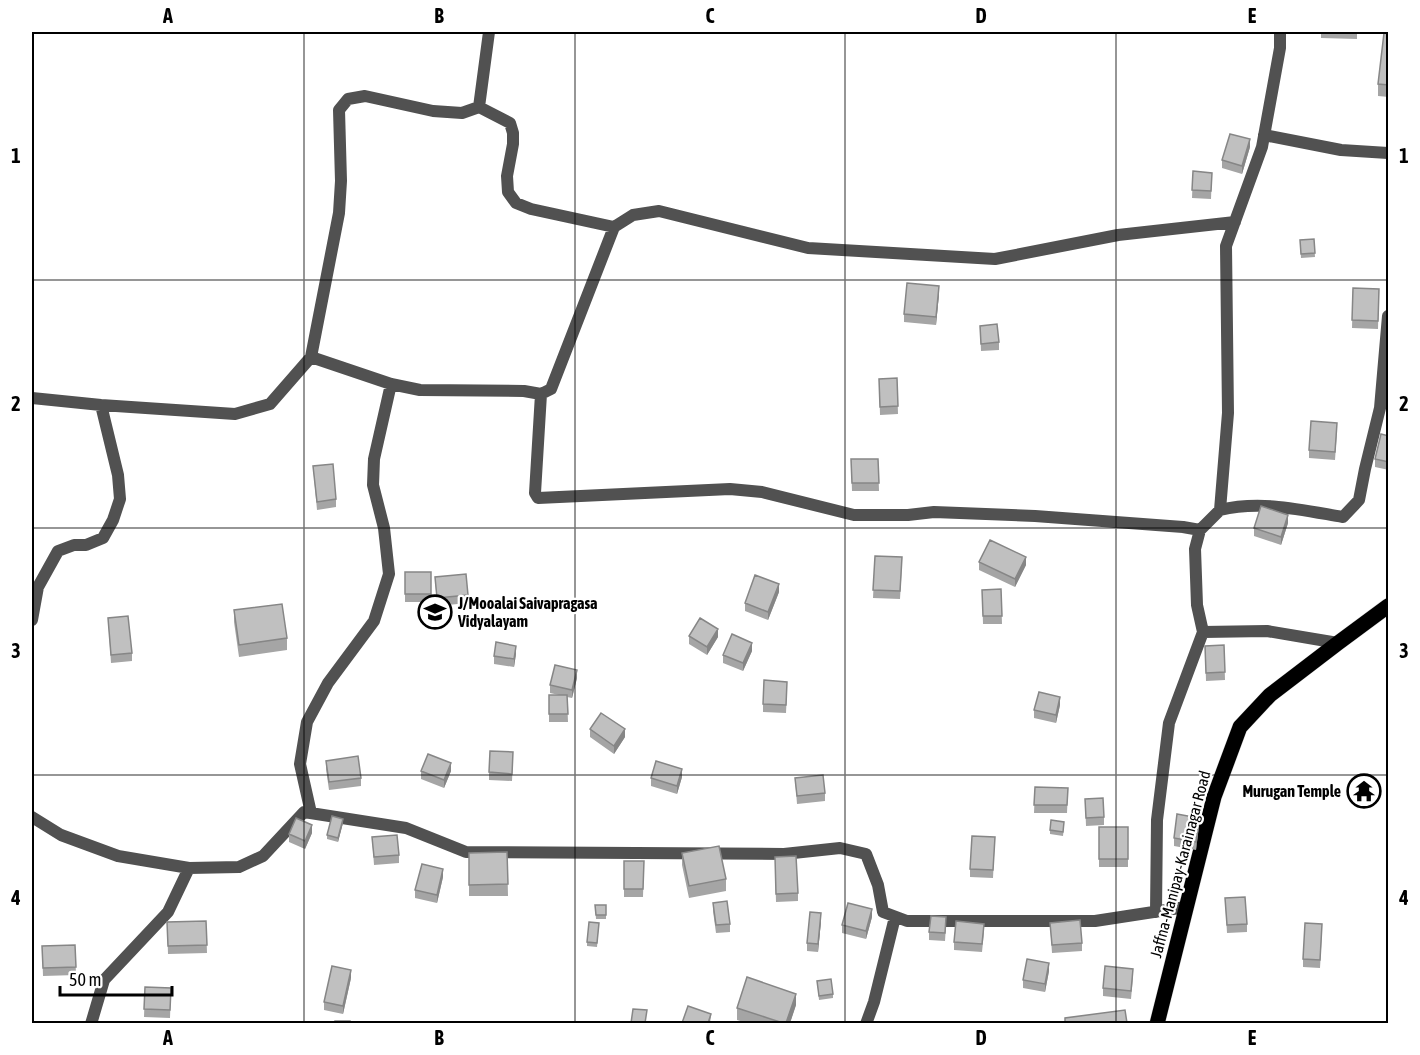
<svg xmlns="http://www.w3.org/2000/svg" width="1420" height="1055" font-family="'Asap Condensed',sans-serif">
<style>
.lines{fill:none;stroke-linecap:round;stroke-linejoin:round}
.primary-casing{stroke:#dbdbdb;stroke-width:16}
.minor{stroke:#515151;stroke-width:12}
.primary{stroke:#000;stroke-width:15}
.wall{fill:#a5a5a5}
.shaded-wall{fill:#868686}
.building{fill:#c0c0c0;stroke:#868686;stroke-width:1.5}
.grid{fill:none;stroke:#000;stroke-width:1.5;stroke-opacity:0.55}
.labels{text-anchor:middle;stroke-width:4.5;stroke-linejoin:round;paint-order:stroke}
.poi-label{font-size:16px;font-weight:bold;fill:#000;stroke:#fff;text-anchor:start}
.street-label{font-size:16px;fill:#000;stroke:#fff}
.neatline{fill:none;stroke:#000;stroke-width:2}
.grid-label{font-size:20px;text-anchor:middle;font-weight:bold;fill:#000}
</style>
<rect width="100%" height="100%" fill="#fff"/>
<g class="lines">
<g class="primary-casing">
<path id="primary" d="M1157 1024 1214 797 1240 727 1270 695 1338 643 1388 606"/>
</g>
<path class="minor" d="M1280 32V48L1262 147 1226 246 1228 413 1220 510 1200 530 1195 549 1197 605 1203 632 1267 631 1338 643
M479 107 510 123 513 133V144L507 176 508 192 516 203 531 209 614 227
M1264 135 1341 150 1388 153
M311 357 391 384 420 390 524 391 541 394
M32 398 101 405 235 414 270 404 311 357 339 213 341 181 339 110 348 99 365 96 433 111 462 113 479 107 489 32
M1220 510C1261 500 1302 510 1343 517L1359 500 1365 469 1380 408 1388 316
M1200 530 1183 527 1035 516 934 512 908 515H854L762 492 730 489 538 498 535 493 541 394 551 389 614 227 633 215 659 211 808 248 995 259 1118 235 1235 222
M32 620 38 587 58 551 74 545H86L103 538 113 520 120 499 118 475 101 405
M311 813 300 764 307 722 328 683 374 621 389 574 384 528 373 485 374 459 391 384
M32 817 61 835 118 856 189 868 239 867 263 856 304 812 406 828 466 852 784 854 840 848 866 854 878 885 883 912 907 921H1095L1186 907
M1156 912 1157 820 1169 723 1203 632
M91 1024 104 980 168 912 189 868
M866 1024 874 1002 895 917"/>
<use href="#primary" class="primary"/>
</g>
<path class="wall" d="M1321 32H1357V39L1321 38Z
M1389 34V97L1378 96V84Z
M1250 147 1242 174 1222 168V160Z
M1193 171 1212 173 1211 199 1192 198Z
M1314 239 1315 257 1301 258 1300 240Z
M1353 288 1379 289 1378 329 1352 328Z
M939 294 936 325 904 322V314Z
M980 326 999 342V350L981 351Z
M897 378 898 414 880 415 879 379Z
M1337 431 1335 460 1309 458V450Z
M1389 436V470L1375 467V459Z
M851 459H878L879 491H852Z
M313 466 336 499V507L317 510Z
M1288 523 1281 545 1254 536V528Z
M875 556 902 565 900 599 873 598Z
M979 562 1026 565 1015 587 979 570Z
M405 572H431V602H405Z
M435 577 468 595V603L437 606Z
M1001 589 1002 624H983L982 590Z
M779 592 768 620 745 611V603Z
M234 610 287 638V650L239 657 234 622Z
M108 618 132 653V661L111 663Z
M689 636 718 637 707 655 689 644Z
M1224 645 1225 680 1206 681 1205 646Z
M752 651 743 671 723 663V655Z
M516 654 514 667 494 664V656Z
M577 678 572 698 567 697 568 722H549V695H559L550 693V685Z
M787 690 786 713 763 712V704Z
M1060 705 1056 723 1034 718V710Z
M590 729 625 737 614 754 590 737Z
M513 760 512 781 489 780V772Z
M326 761 361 778V786L329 790 326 769Z
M421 771H451L444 788 421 779Z
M682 777 677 794 651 786V778Z
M795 778 825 793V801L797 804Z
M1035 787 1068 788 1067 813H1034Z
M1085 799 1104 817V825L1086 826Z
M343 823 338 842 327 839V835Z
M1064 826 1063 836 1050 834V830Z
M1199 826 1196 850 1174 846V838Z
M1099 827H1128V867H1099Z
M312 833 305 849 289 842V834Z
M372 837 399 855V863L374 865Z
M995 837 993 878 970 877V869Z
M507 852 508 896H469V853Z
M682 853 726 879V891L689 898 682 865Z
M624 861H644L643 897H624Z
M775 865 798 893V901L776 902Z
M443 877 437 903 415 898V890Z
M1225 898 1247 924V932L1227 933Z
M713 903 730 924V932L716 933 713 911Z
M595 905H606V919H596Z
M872 917 866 939 842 933V925Z
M206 921 207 953 168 954 167 922Z
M821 921 818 952 807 951V943Z
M599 923 597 947 587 946V942Z
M1050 923 1082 943V951L1052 953Z
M946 925 945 941 929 940V932Z
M984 932 982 952 954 950V942Z
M1322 932 1320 968 1303 967V959Z
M75 945 76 975 43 976 42 946Z
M1049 971 1045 992 1023 988V980Z
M1133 977 1131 999 1103 996V988Z
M351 978 343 1014 324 1010V1002Z
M817 981 833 994V998L819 1000Z
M145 987 171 988 170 1018 144 1017Z
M796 1005 790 1023H747L737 1020V1008Z"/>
<path class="shaded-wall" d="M1250 139V147L1242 174V166Z
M939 286V294L936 325V317Z
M1288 515V523L1281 545V537Z
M1026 557V565L1015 587V579Z
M779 584V592L768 620V612Z
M718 629V637L707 655V647Z
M752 643V651L743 671V663Z
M516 646V654L514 667V659Z
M577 670V678L572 698V690Z
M1060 697V705L1056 723V715Z
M625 729V737L614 754V746Z
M451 763V771L444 788V780Z
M682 769V777L677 794V786Z
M1199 818V826L1196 850V842Z
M343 819V823L338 842V838Z
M312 825V833L305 849V841Z
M443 869V877L437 903V895Z
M872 909V917L866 939V931Z
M821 913V921L818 952V944Z
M1049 963V971L1045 992V984Z
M351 970V978L343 1014V1006Z
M796 994V1005L790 1023H786Z
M711 1014 710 1023H708Z"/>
<path class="building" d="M1384 33 1389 34V85L1378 84Z
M1230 134 1250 139 1242 166 1222 160Z
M1193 171 1212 173 1211 191 1192 190Z
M1314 239 1315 253 1301 254 1300 240Z
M907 283 939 286 936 317 904 314Z
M1353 288 1379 289 1378 321 1352 320Z
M997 324 999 342 981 344 980 326Z
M897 378 898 406 880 407 879 379Z
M1311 421 1337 423 1335 452 1309 450Z
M1381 434 1389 436V462L1375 459Z
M851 459H878L879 483H852Z
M333 464 336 499 317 502 313 466Z
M1261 506 1288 515 1281 537 1254 528Z
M990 540 1026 557 1015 579 979 562Z
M875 556 902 557 900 591 873 590Z
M405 572H431V594H405Z
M466 574 468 595 437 598 435 577Z
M755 575 779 584 768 612 745 603Z
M1001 589 1002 616H983L982 590Z
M282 604 287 638 239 645 234 610Z
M128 616 132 653 111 655 108 618Z
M700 618 718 629 707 647 689 636Z
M732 634 752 643 743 663 723 655Z
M496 642 516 646 514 659 494 656Z
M1224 645 1225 672 1206 673 1205 646Z
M555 665 577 670 572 690 550 685Z
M764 680 787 682 786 705 763 704Z
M1039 692 1060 697 1056 715 1034 710Z
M549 695H567L568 714H549Z
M601 713 625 729 614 746 590 729Z
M490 751 513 752 512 774 489 772Z
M428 754 451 763 444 780 421 771Z
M358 756 361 778 329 782 326 761Z
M656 761 682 769 677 786 651 778Z
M823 775 825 793 797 796 795 778Z
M1035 787 1068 788 1067 805H1034Z
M1103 798 1104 817 1086 818 1085 799Z
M1177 814 1199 818 1196 842 1174 838Z
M332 816 343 819 338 838 327 835Z
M296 818 312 825 305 841 289 834Z
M1051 820 1064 822 1063 832 1050 830Z
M1099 827H1128V859H1099Z
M397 835 399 855 374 857 372 837Z
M972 836 995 837 993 870 970 869Z
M719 846 726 879 689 886 682 853Z
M507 852 508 884 469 885V853Z
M796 856 798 893 776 894 775 857Z
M624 861H644L643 889H624Z
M422 864 443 869 437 895 415 890Z
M1245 897 1247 924 1227 925 1225 898Z
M727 901 730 924 716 925 713 903Z
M848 903 872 909 866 931 842 925Z
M595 905H606V915H596Z
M810 912 821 913 818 944 807 943Z
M931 916 946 917 945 933 929 932Z
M1080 920 1082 943 1052 945 1050 923Z
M206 921 207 945 168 946 167 922Z
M956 921 984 924 982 944 954 942Z
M589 922 599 923 597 943 587 942Z
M1305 923 1322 924 1320 960 1303 959Z
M75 945 76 967 43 968 42 946Z
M1027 959 1049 963 1045 984 1023 980Z
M332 966 351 970 343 1006 324 1002Z
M1105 966 1133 969 1131 991 1103 988Z
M747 977 796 994 786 1023H783L737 1008Z
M831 979 833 994 819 996 817 981Z
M145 987 171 988 170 1010 144 1009Z
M688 1006 711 1014 708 1023H682Z
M633 1009 647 1010 645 1023H631Z
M1125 1010 1127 1023H1065V1018Z
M335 1021H350V1023H335Z"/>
<path class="grid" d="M304 32V1024M575 32V1024M845 32V1024M1116 32V1024M32 280H1388M32 528H1388M32 775H1388"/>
<defs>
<g id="school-ring" transform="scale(1.725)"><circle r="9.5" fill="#fff" stroke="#000" stroke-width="1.5"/><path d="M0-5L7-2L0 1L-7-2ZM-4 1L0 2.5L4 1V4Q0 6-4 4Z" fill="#000"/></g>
<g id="temple-ring" transform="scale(1.725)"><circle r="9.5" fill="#fff" stroke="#000" stroke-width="1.5"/><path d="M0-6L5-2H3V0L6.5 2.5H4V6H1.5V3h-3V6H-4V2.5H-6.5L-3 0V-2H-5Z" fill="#000"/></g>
</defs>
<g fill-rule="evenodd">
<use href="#school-ring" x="435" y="612"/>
<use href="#temple-ring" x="1364" y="791"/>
</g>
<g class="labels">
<g class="poi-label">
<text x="458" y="609">J/Mooalai Saivapragasa<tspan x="458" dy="18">Vidyalayam</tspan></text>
<text x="1341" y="797" text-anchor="end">Murugan Temple</text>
</g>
<g class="street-label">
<text transform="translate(1180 864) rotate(-75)" y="6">Jaffna-Manipay-Karainagar Road</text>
</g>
</g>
<rect width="1420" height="1055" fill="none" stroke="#ffffff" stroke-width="66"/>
<path d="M60 986v9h112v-9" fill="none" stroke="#000000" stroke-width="3"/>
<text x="69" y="986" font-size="18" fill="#000000" stroke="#ffffff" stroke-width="4.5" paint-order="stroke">50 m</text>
<rect x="33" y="33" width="1354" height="989" class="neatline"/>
<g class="grid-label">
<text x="168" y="23">A</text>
<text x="439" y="23">B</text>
<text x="710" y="23">C</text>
<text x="981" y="23">D</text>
<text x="1252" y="23">E</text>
<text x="16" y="163">1</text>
<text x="1404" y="163">1</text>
<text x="16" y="411">2</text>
<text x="1404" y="411">2</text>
<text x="16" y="658">3</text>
<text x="1404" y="658">3</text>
<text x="16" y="905">4</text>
<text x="1404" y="905">4</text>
<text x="168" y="1045">A</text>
<text x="439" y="1045">B</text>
<text x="710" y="1045">C</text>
<text x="981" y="1045">D</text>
<text x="1252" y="1045">E</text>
</g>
</svg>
